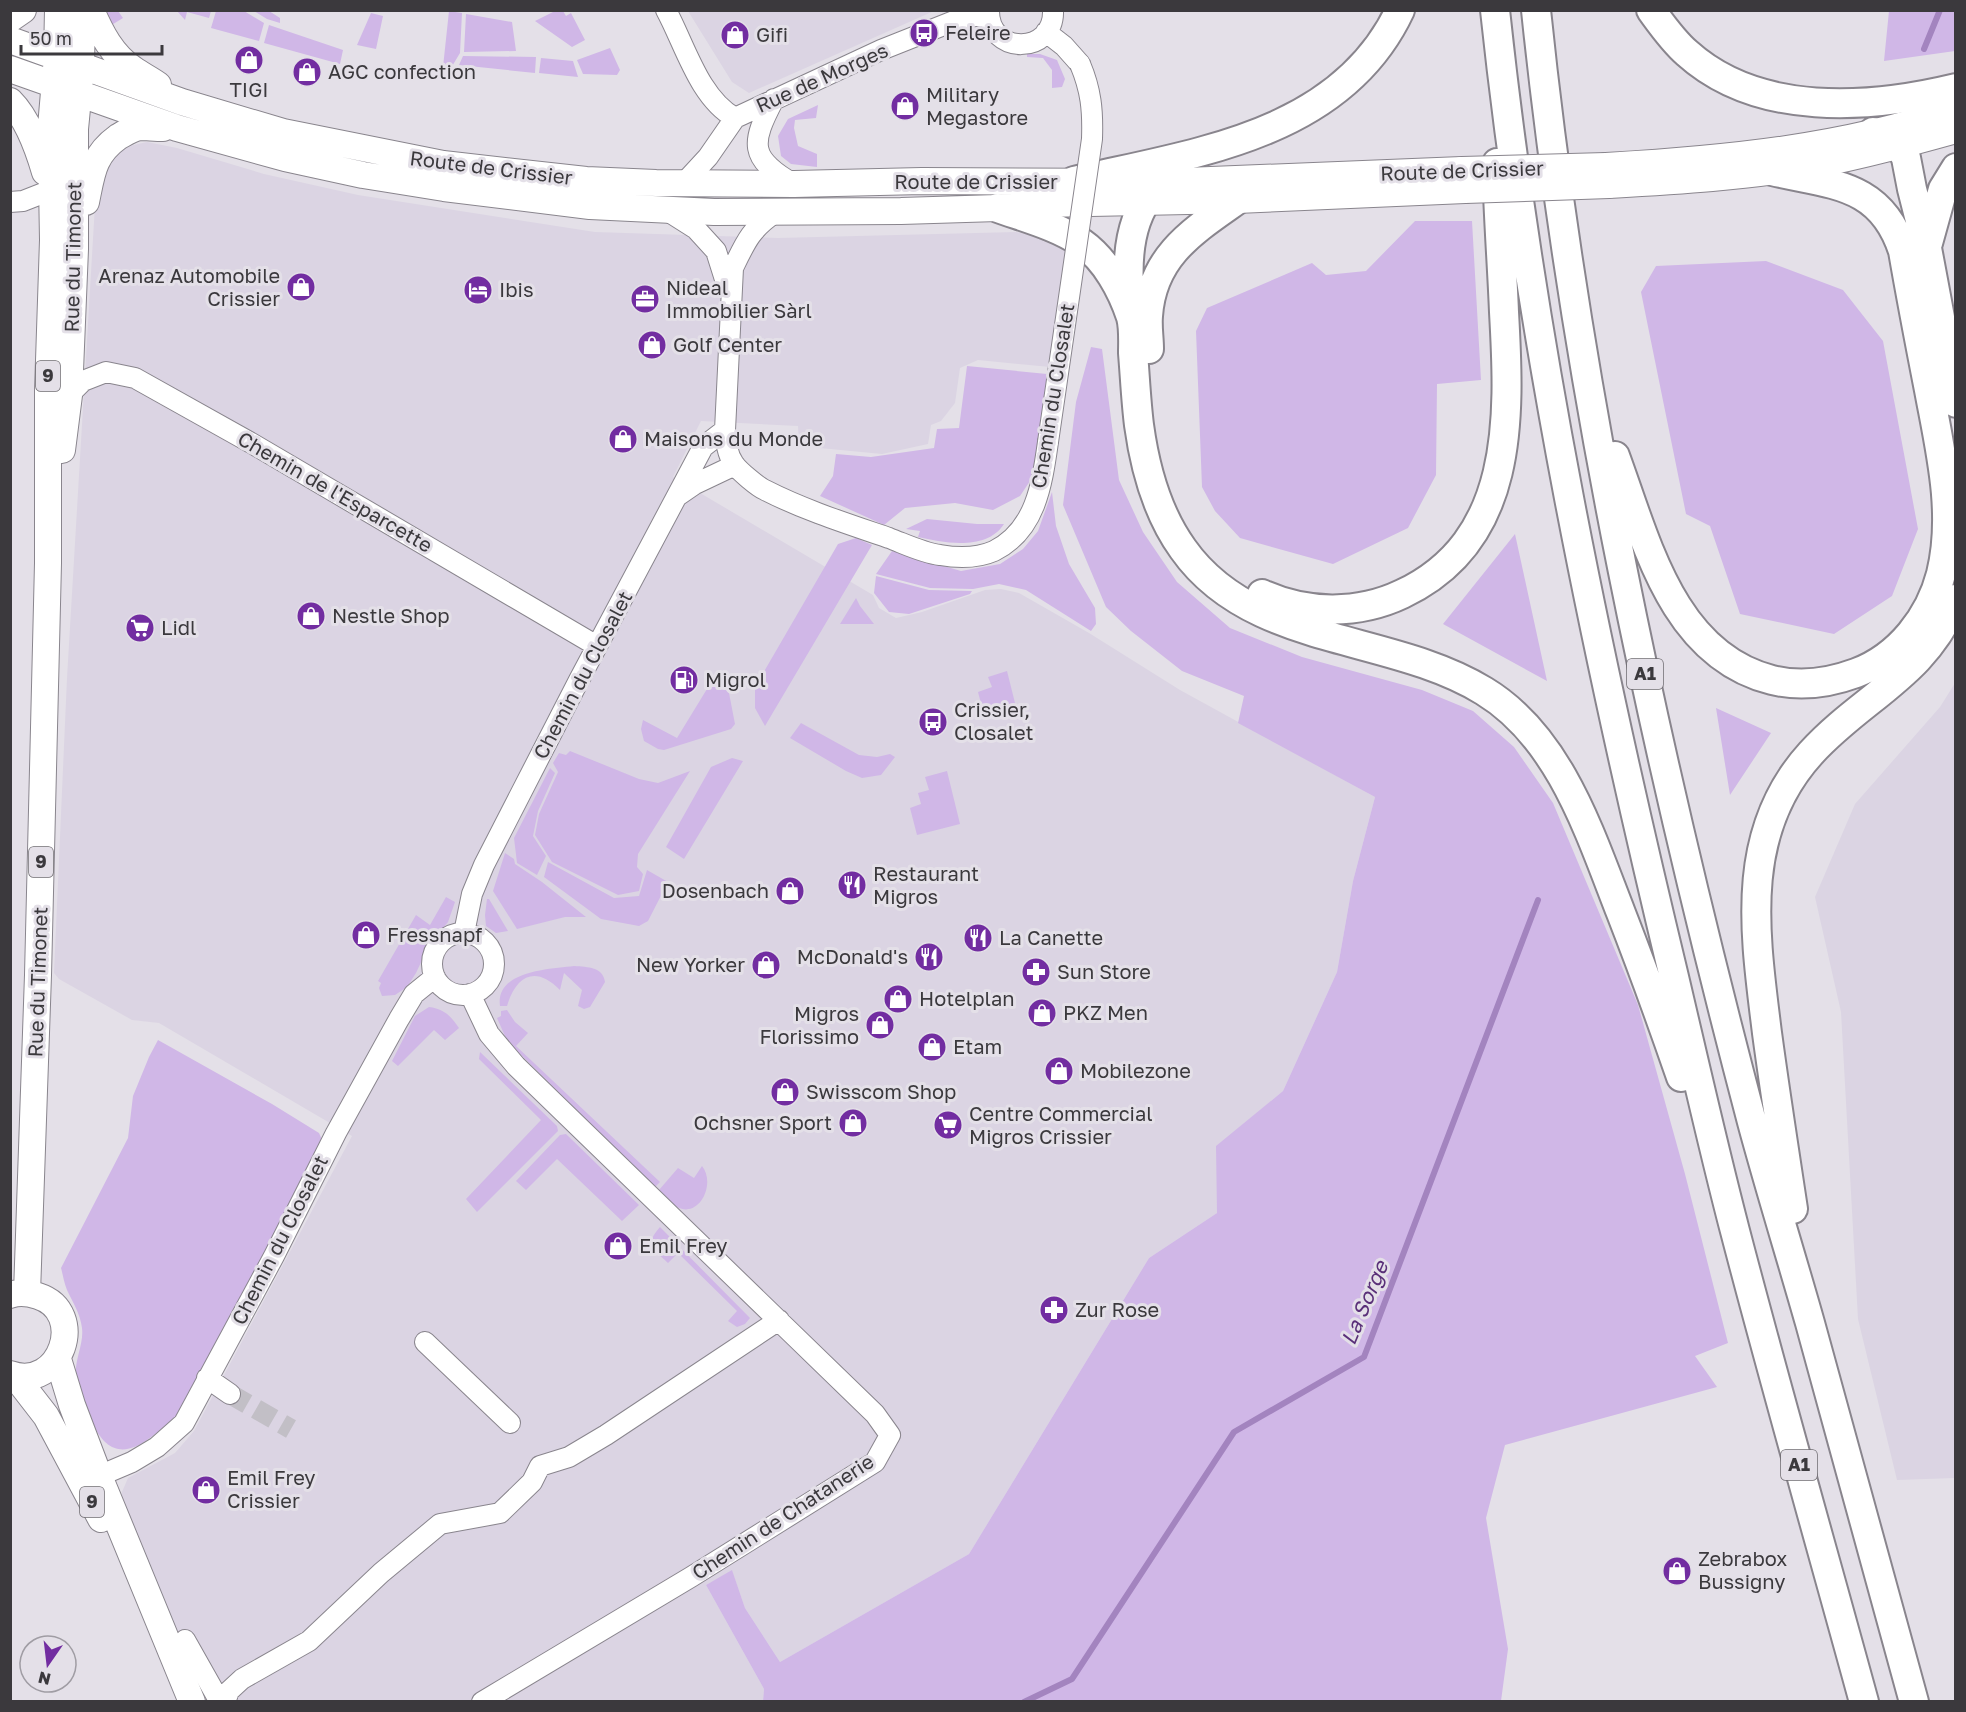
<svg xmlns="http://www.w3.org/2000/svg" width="1966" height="1712" font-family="'Golos Text',sans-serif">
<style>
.built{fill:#dbd4e3}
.green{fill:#d0b7e7}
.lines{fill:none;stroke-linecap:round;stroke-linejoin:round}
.stream{stroke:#a384bf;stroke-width:6}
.minor-tunnel{stroke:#c2bfc6;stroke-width:20;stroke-dasharray:20 10;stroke-linecap:butt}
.minor-casing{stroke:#89858d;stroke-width:22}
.major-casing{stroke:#89858d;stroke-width:28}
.highway-casing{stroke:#89858d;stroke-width:32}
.minor{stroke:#fff;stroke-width:20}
.major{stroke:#fff;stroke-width:26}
.highway{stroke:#fff;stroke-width:28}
.minor-bridge-casing{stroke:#89858d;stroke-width:22;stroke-linecap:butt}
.major-bridge-casing{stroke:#89858d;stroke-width:28;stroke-linecap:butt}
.minor-bridge{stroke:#fff;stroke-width:20}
.major-bridge{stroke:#fff;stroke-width:26}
.labels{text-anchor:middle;stroke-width:6;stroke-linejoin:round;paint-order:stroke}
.shield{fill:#e4e0e8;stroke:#6e6b70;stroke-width:1.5}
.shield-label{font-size:18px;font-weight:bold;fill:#3b393d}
.poi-label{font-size:20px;fill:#3b393d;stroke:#e4e0e8;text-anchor:start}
.street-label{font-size:20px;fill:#3b393d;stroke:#e4e0e8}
.water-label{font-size:21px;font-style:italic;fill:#5a3079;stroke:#e4e0e8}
</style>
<rect width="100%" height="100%" fill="#e4e0e8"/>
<path class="built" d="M688 11H934L749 93 732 82Z
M147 142 177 148 264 174 358 195 595 232 778 238 1016 232 1057 239 1068 247 1050 367 978 360 960 368 955 403 941 421 931 425 928 444 882 454 799 446 798 426 701 421 673 477 873 595 879 608 896 618 922 612 985 590 1001 589 1019 593 1089 633 1180 690 1375 797 1353 881 1337 972 1283 1091 1217 1146V1213L1149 1258 969 1554 780 1662 745 1608 732 1571 706 1585 764 1689 763 1701H226L193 1638 174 1629 122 1502V1492L128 1478 175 1453 194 1431 352 1136 159 1023 132 1020 59 979 54 973 67 678 95 205 110 157 125 147Z
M1955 683V1478L1897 1480 1858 1319 1841 1012 1815 897 1855 804 1940 707Z"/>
<path class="green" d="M98 11H118L123 18 105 29Z
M177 11H211L209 18 187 12 185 20Z
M216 11H244L264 23 259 41 211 28Z
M254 11H269L280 18V23L267 19Z
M449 11 462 13 460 53 451 68 443 67Z
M555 11H563L566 16 571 13 585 40 572 47 535 21Z
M1889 11H1955V51L1884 61Z
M371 13 383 16 376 49 357 45Z
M466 14 512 22 516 51 464 52Z
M269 25 343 50 340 64 264 43Z
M610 48 620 70 617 75 583 74 577 60Z
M1027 54H1040L1057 60 1065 79 1062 87 1052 88V70L1043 58 1027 57Z
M463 56 536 57 535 73 459 65Z
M541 58 573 61 578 77 539 73Z
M818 105 816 118 795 120 794 128 798 146 817 154V167L791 164 781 156 778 136 788 119Z
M1415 221H1472L1481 380 1437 384 1436 475 1408 528 1333 564 1240 538 1215 511 1202 487 1196 331 1207 308 1312 263 1326 275 1366 271Z
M1766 261 1843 290 1883 341 1918 529 1892 596 1834 634 1740 614 1710 526 1686 514 1641 292 1656 266Z
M1091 347 1102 349 1119 480 1143 532 1177 582 1230 628 1302 657 1422 690 1473 711 1514 747 1553 803 1638 1005 1685 1174 1728 1343 1695 1356 1717 1387 1505 1445 1486 1518 1508 1649 1501 1701H763L764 1689 706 1585 732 1570 745 1608 780 1662 969 1554 1149 1258 1217 1213 1216 1146 1283 1091 1337 972 1353 881 1375 797 1238 723 1244 696 1182 671 1131 631 1106 607 1063 505 1076 402Z
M967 366 1047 374 1034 475 1020 496 993 510 955 503 905 508 884 525 820 496 833 476 836 454 871 457 934 448 937 429 959 428Z
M1052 492 1056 526 1069 564 1095 608 1096 624 1091 631 1026 590 999 584 973 589 930 588 876 574 892 551 961 571 1000 564 1023 549 1038 531Z
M927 519 977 524H1004C987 551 944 543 918 537L920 531 906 529Z
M1515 534 1547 681 1443 624Z
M856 538 872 545 765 726 755 708V687L838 544Z
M876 576 929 590 972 591 970 594 909 614 889 612 874 593Z
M856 598 860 606 874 624H840Z
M718 671 731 677 724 688 729 693 735 724 731 729 664 750 658 749 644 741 641 729 643 720 677 738Z
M1007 671 1015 703 983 711 978 692 992 687 988 677Z
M1716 708 1771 733 1730 795Z
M801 723 859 755 877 757 890 754 895 757 881 775 862 778 846 771 790 738Z
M570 751 639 779 658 783 690 771 638 854 637 867 643 874 639 891 618 895 552 862 535 835 539 814 558 772 553 763 559 753 566 755Z
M732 758 743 761 684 859 666 847 711 767Z
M550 768 555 773 538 811 533 836 546 856 537 875 517 863 514 838Z
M947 771 960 824 917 835 910 808 921 804 918 793 929 790 925 777Z
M505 853 514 859 515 864 542 882 586 917H565L517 929 493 891Z
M548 862 614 898 639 896 647 870 668 882 648 921 639 926 601 919 544 877Z
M446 897 455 902 448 922 429 945 416 973 407 987 395 995 382 996 379 988 381 983 378 981 416 915 430 925Z
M487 899H489L508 931 496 933 486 926 485 915Z
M574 966C588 967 603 967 605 982L590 1007 584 1009 578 1006 582 990 564 973 560 990C536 965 516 975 507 1006H500C495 971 549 969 574 966Z
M429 1007C444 1009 450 1015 459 1028L445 1040 434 1030 398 1066 392 1061 415 1016Z
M507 1010 515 1022 528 1033 516 1046 660 1182 655 1187 513 1047 505 1036 497 1018 501 1016V1011Z
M158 1040 272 1104 319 1133 324 1144 178 1414C148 1441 115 1475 91 1420 85 1407 77 1392 76 1377 74 1360 84 1344 82 1328 80 1313 73 1303 67 1290 64 1283 63 1275 61 1268L128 1138 133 1096 149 1057Z
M480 1052 557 1126 558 1131 477 1212 466 1199 541 1120 479 1059Z
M566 1134 639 1205 622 1221 557 1159 526 1190 516 1181 560 1135Z
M702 1166C716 1183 700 1219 677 1207 671 1203 665 1195 659 1190L678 1168 694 1178Z
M660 1227 750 1318 745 1324 737 1327 728 1321 737 1311 678 1253 668 1263C653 1249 644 1245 660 1227Z"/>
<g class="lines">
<path class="stream" d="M1924 49 1940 10
M1024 1702 1072 1679 1234 1432 1364 1357 1538 900"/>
<path class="minor-tunnel" d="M230 1394 291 1429"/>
<g class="minor-casing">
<path id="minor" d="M666 10C685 45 699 98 735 118
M989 10C988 56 1055 55 1053 10
M1046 32 1064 46 1080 64
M774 99C751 143 748 158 794 184
M684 183 708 157 735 118 881 50 959 19 988 14
M10 202 23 201 51 190
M666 210 696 229 716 251 728 289
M776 212C751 229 746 241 733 268L725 430C726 442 727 454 734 464 739 471 758 487 765 490 804 510 848 524 889 538 905 544 923 553 940 555 957 558 978 558 994 551 1036 530 1042 484 1048 442
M69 395 83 381 106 372 135 378 253 444 597 646
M679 495 695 484 735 465
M464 933 472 894 484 865 579 680 703 447 725 430
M432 964a31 31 0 1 1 62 0a31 31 0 1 1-62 0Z
M470 994 489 1034 516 1066 875 1414 890 1435 875 1462 691 1577 482 1702
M425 1342 510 1423
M207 1378 230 1394
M99 1476 132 1462 157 1447 184 1423 274 1256 336 1133 399 1019 414 994 435 977
M185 1640 220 1702
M225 1702 229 1691 242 1679 309 1641 381 1573 440 1524 500 1513 532 1482 540 1466 569 1457 606 1435 779 1320"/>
</g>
<g class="major-casing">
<path id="major" d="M91 10C101 33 112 55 133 69 141 75 150 79 158 85
M10 19 23 10
M10 40 182 102 283 132 443 164 586 180 656 183 794 184 922 181 1162 182 1462 170
M10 69 177 128 285 158 363 175 444 188 590 206 714 212 901 211 998 208 1042 204 1237 200 1465 190
M10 101C28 119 38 148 45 172
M1606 166C1724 159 1843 148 1956 109
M1609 185C1678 181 1746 177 1814 165 1862 156 1909 143 1956 130
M86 202C92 173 93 155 118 137 125 133 132 128 140 127 147 127 155 128 163 128
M62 450 69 395 75 249V129L81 67 82 10
M27 1293 38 975 48 563V391L53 240 51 127 57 57 58 10
M10 1295C20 1291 29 1293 38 1296 88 1312 61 1392 10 1374
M58 1359 72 1405 99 1476 192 1702
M15 1376 46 1416 101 1519"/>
</g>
<g class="highway-casing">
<path id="highway" d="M1495 10C1530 337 1597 658 1674 977 1694 1062 1713 1147 1735 1231 1776 1388 1821 1545 1864 1702
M1536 10C1575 386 1656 757 1752 1122 1770 1189 1791 1256 1810 1323 1845 1449 1880 1575 1914 1702
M1651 10C1662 25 1673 41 1687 53 1758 117 1869 109 1956 88
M1873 132 1883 134 1893 140 1900 146 1906 158 1912 189 1927 248 1956 403
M1074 181C1194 153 1341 136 1400 10
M998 208C1026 218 1057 226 1082 243 1106 260 1122 290 1131 317 1134 328 1133 342 1133 353 1135 377 1136 401 1139 425 1145 469 1157 513 1183 549 1252 647 1390 633 1484 691 1560 737 1590 834 1621 913 1642 967 1662 1022 1681 1077
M1928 243 1943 189 1956 168
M1130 302C1126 260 1128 212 1162 182
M1149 349C1149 338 1147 327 1148 316 1152 256 1193 231 1237 200
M1615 456C1646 540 1672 655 1772 680 1800 687 1829 683 1856 673 1899 657 1930 617 1941 574 1956 513 1940 449 1929 390 1920 344 1911 297 1903 251 1881 183 1832 185 1772 171
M1262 594C1306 614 1358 615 1402 594 1515 541 1510 418 1504 312 1502 262 1498 212 1497 163
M1793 1209C1784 1150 1775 1092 1767 1033 1755 935 1738 833 1811 753 1863 696 1925 676 1956 599"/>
</g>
<use href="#minor" class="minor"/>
<use href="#major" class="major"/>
<use href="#highway" class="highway"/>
<g class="minor-bridge-casing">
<path id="minor-bridge" d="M1048 442 1092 139C1093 110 1091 90 1080 64"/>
</g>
<g class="major-bridge-casing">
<path id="major-bridge" d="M1462 170 1606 166
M1465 190 1609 185"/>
</g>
<use href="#minor-bridge" class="minor-bridge"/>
<use href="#major-bridge" class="major-bridge"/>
</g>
<defs>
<g id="bus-disc" transform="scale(1.5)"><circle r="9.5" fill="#722da1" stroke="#e4e0e8"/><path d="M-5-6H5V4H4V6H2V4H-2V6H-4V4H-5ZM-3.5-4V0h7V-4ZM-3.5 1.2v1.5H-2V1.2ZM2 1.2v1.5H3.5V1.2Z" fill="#fff"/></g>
<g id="shop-disc" transform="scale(1.5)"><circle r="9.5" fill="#722da1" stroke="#e4e0e8"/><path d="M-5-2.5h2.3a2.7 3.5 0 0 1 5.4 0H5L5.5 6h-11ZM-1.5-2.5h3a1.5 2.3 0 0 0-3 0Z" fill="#fff"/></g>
<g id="hotel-disc" transform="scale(1.5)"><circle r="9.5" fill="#722da1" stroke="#e4e0e8"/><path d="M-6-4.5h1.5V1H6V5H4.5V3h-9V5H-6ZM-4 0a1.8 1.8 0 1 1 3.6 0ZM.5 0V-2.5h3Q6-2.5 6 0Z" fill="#fff"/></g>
<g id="office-disc" transform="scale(1.5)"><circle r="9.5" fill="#722da1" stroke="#e4e0e8"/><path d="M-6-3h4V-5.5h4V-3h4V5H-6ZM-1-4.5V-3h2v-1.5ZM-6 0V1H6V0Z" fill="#fff"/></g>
<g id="supermarket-disc" transform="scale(1.5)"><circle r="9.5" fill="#722da1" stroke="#e4e0e8"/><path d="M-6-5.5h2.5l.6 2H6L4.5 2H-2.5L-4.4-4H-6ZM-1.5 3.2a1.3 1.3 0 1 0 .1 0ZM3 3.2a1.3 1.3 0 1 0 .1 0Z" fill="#fff"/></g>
<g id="fuel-disc" transform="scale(1.5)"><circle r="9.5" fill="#722da1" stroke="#e4e0e8"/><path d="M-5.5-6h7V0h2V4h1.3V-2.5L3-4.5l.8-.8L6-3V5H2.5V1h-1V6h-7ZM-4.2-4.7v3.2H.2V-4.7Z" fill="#fff"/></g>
<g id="restaurant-disc" transform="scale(1.5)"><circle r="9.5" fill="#722da1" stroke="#e4e0e8"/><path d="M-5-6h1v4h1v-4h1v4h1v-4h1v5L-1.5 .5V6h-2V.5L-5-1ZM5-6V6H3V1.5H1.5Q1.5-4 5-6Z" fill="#fff"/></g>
<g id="pharmacy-disc" transform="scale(1.5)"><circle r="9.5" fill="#722da1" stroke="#e4e0e8"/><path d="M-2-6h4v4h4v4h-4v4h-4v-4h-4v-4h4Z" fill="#fff"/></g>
</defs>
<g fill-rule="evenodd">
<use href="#bus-disc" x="924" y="33"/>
<use href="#shop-disc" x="735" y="35"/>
<use href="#shop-disc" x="249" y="60"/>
<use href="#shop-disc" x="307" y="72"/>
<use href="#shop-disc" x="905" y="106"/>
<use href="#shop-disc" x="301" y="287"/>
<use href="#hotel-disc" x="478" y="290"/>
<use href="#office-disc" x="645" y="299"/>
<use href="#shop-disc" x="652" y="345"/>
<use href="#shop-disc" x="623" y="439"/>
<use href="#shop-disc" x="311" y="616"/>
<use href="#supermarket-disc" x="140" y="628"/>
<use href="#fuel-disc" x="684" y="680"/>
<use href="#bus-disc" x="933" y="722"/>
<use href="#restaurant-disc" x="852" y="885"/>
<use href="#shop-disc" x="790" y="891"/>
<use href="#shop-disc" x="366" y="935"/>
<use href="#restaurant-disc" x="978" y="938"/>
<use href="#restaurant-disc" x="929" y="957"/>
<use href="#shop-disc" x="766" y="965"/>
<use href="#pharmacy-disc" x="1036" y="972"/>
<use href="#shop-disc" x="898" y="999"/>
<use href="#shop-disc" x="1042" y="1013"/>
<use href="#shop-disc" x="880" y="1025"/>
<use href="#shop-disc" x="932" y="1047"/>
<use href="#shop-disc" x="1059" y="1071"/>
<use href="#shop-disc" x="785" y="1092"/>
<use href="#shop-disc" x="853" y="1123"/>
<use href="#supermarket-disc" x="948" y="1125"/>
<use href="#shop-disc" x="618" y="1246"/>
<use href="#pharmacy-disc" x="1054" y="1310"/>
<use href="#shop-disc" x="206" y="1490"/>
<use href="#shop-disc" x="1677" y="1571"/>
</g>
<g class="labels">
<g class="shield">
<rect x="36" y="361" width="24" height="30" rx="4.5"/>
<rect x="1627" y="659" width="36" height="30" rx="4.5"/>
<rect x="29" y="847" width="24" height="30" rx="4.5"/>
<rect x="1781" y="1450" width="36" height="30" rx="4.5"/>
<rect x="80" y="1487" width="24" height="30" rx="4.5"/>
</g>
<g class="shield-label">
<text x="48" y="382">9</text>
<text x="1645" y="680">A1</text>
<text x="41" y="868">9</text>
<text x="1799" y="1471">A1</text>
<text x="92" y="1508">9</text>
</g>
<g class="poi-label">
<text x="945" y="40">Feleire</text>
<text x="756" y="42">Gifi</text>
<text x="328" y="79">AGC confection</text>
<text x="249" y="97" text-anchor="middle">TIGI</text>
<text x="926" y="102">Military<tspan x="926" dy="23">Megastore</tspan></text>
<text x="280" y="283" text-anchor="end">Arenaz Automobile<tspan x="280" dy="23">Crissier</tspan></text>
<text x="666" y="295">Nideal<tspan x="666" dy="23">Immobilier Sàrl</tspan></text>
<text x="499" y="297">Ibis</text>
<text x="673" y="352">Golf Center</text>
<text x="644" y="446">Maisons du Monde</text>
<text x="332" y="623">Nestle Shop</text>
<text x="161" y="635">Lidl</text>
<text x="705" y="687">Migrol</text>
<text x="954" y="717">Crissier,<tspan x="954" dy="23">Closalet</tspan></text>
<text x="873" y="881">Restaurant<tspan x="873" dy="23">Migros</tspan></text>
<text x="769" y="898" text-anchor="end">Dosenbach</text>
<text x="387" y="942">Fressnapf</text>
<text x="999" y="945">La Canette</text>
<text x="908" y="964" text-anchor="end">McDonald's</text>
<text x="745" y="972" text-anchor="end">New Yorker</text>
<text x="1057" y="979">Sun Store</text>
<text x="919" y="1006">Hotelplan</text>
<text x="1063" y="1020">PKZ Men</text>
<text x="859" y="1021" text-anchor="end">Migros<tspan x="859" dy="23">Florissimo</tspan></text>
<text x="953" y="1054">Etam</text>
<text x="1080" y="1078">Mobilezone</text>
<text x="806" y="1099">Swisscom Shop</text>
<text x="969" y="1121">Centre Commercial<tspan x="969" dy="23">Migros Crissier</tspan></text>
<text x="832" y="1130" text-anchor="end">Ochsner Sport</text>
<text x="639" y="1253">Emil Frey</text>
<text x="1075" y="1317">Zur Rose</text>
<text x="227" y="1485">Emil Frey<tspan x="227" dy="23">Crissier</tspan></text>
<text x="1698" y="1566">Zebrabox<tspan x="1698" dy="23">Bussigny</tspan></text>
</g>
<g class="street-label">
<text transform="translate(822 78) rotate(-24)" y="7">Rue de Morges</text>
<text transform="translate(491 168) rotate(7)" y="7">Route de Crissier</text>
<text transform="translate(1462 171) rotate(-2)" y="7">Route de Crissier</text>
<text x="976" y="189">Route de Crissier</text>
<text transform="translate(73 257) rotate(-89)" y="7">Rue du Timonet</text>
<text transform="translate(1053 396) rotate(-81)" y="7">Chemin du Closalet</text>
<text transform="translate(335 492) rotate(30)" y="7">Chemin de l'Esparcette</text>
<text transform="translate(583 675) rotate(-62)" y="7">Chemin du Closalet</text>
<text transform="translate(38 982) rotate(-88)" y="7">Rue du Timonet</text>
<text transform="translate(280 1240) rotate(-63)" y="7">Chemin du Closalet</text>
<text transform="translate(783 1517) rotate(-33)" y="7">Chemin de Chatanerie</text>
</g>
<g class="water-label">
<text transform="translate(1365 1303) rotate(-67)" y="7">La Sorge</text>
</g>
</g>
<rect width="1966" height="1712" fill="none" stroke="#3b393d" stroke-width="24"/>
<g transform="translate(48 1664) rotate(194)"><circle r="28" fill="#e4e0e8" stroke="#a09da4" stroke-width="1.5"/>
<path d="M0-4.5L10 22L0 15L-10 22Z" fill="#722da1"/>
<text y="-9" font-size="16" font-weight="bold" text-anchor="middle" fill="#3b393d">N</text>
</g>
<path d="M21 45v9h141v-9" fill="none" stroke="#3b393d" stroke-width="3"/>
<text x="30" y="45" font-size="18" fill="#3b393d" stroke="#e4e0e8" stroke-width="4.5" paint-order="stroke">50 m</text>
</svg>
